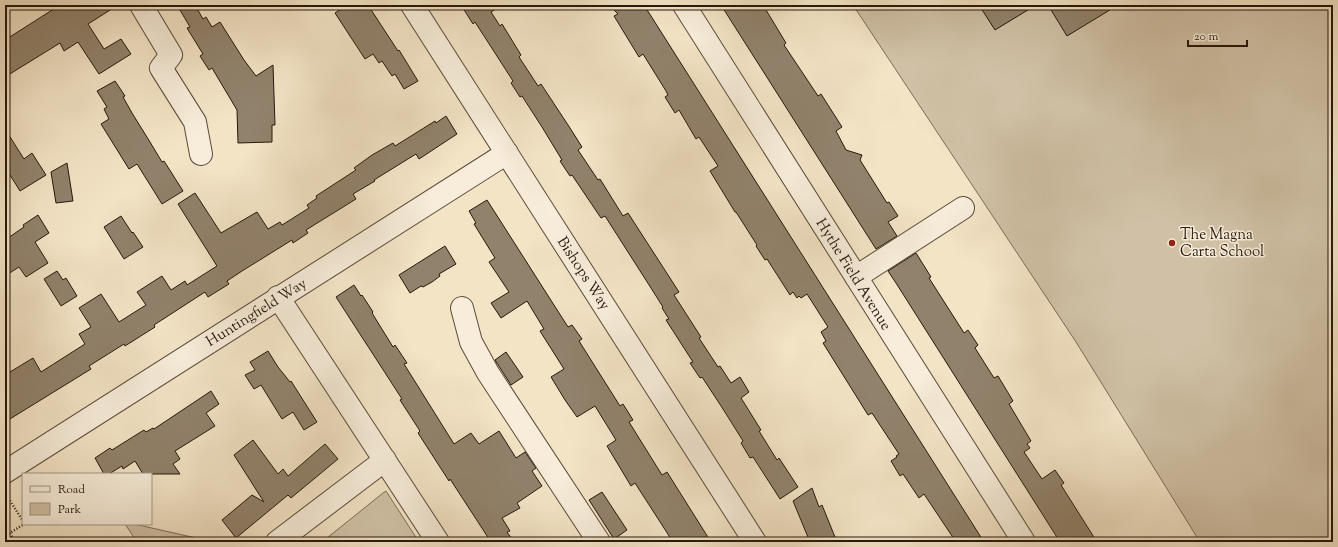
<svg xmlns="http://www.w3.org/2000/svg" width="1338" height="547" font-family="'Sorts Mill Goudy',serif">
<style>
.green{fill:#d0c1a6;stroke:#7c6c58}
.building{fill:#91826c;stroke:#27180b}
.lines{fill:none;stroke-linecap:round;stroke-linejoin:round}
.minor-casing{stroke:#5a4b3a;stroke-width:24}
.path{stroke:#27180b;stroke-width:2.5;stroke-dasharray:1 2;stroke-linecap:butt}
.minor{stroke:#f7edda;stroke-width:22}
.poi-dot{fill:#8f2418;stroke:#f7edda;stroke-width:1.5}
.labels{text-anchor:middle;stroke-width:3;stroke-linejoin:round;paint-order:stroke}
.poi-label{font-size:15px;fill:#27180b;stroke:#f7edda;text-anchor:start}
.street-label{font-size:15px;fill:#27180b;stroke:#f7edda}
</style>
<rect width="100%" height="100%" fill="#f3e4c6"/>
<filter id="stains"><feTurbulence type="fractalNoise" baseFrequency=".005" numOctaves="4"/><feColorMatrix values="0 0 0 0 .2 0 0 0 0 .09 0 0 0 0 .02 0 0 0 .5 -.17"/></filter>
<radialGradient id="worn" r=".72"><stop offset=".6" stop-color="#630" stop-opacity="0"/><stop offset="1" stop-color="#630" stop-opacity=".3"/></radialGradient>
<path class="green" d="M853 5H1333V542H1200L1076 342Z
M386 491 419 542H322L383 493Z
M125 524H134L214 542H137Z"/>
<path class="building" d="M60 5H118L88 24 104 49 121 39 131 54 99 74 78 42 64 51 60 43 5 77V40Z
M177 5H195L203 19 206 17 212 27 220 22 244 60 256 76 273 65 275 125H272V142L238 143 237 110 212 68 209 70 200 56 203 54 187 28 190 27Z
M347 5H368L398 51 399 50 418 81 404 89 395 74 392 76 382 61 379 63 373 54 365 59 335 13Z
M461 5H502L491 12 500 26 502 24 521 55 519 57 538 86 541 84 570 128 582 147 578 150 598 180 600 179 623 216 628 213 659 261 679 292 674 295 701 337 699 338 718 367 720 366 731 383 740 377 749 392 741 398 761 430 759 431 777 460 779 458 798 487 780 499 753 457 750 458 741 443 743 441 723 409 702 377 700 378 690 363 693 362 666 320 669 319 662 308 663 307 651 288 605 216 601 218 572 175 570 176 560 161 562 160 542 127 522 96 520 97 511 83 513 81 475 22 473 24Z
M609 5H644L984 542H956L924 494 919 498 903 474 900 476 891 461 897 457 896 456 899 454 872 413 868 415 823 343 826 341 821 332 828 327 807 294 801 298 799 296 797 298 793 292 790 295 767 259 765 260 756 246 757 245 736 212H735L710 171 718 166 699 137 696 139 679 110 675 113 665 97 668 95 666 91 643 54 639 57 614 16 618 14Z
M721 5H763L786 43 784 45 818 96 821 94 842 127 836 131 846 150 862 155 860 160 887 203 889 202 898 216 888 222 897 236 876 249Z
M979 5H1036L995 30Z
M1048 5H1118L1067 36Z
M115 81 125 96 123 97 132 113 150 142 162 162 164 161 183 191 162 204 137 164 129 169 101 124 109 119 104 109 107 107 97 91Z
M446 116 457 134 419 159 416 154 374 180 375 181 353 194 356 199 306 230 308 233 293 243 292 240 242 271 227 281 229 284 208 297 205 292 154 325 155 327 125 346 124 344 89 366 91 369 5 422V396L9 394 5 388V375L33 358 41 372 85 344 79 334 91 327 79 308 101 294 119 322 146 305 137 292 162 276 171 290 185 281 187 285 217 266 178 204 195 193 221 233 257 212 268 229 280 222 282 225 309 208 307 205 317 198 316 196 356 170 354 168 372 155 393 143 395 146 435 121 436 123Z
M5 129 24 159 32 153 46 175 20 191 5 167Z
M67 163 73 201 56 203 51 172Z
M487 200 568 327 572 325 582 339 579 341 620 406 623 404 633 420 629 422 662 475 667 472 711 542H673L635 483 631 486 607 446 616 440 595 406 577 417 565 400 551 377 564 369 540 331 544 329 527 301 501 318 491 303 509 292 489 262 495 258 474 224 476 223 469 211Z
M38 215 49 233 35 242 48 263 26 277 19 267 5 276V240L24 227 23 225Z
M121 216 132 233 133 232 143 247 124 259 104 227Z
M445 246 456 264 439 274 440 276 432 282 423 287 421 286 410 293 399 275Z
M916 253 931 277 929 278 964 333 968 330 978 345 975 348 994 378 998 376 1013 401 1009 404 1031 441 1027 444 1030 448 1024 452 1042 479 1055 470 1064 483 1061 485 1097 542H1060L896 283 888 271Z
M57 271 63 280 66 278 77 296 61 306 44 279Z
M354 285 361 296 362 295 373 312 372 313 393 347 395 345 407 363 404 364 454 444 471 433 479 444 499 431 516 458 525 452 536 468 532 471 542 486 517 503 520 508 502 518 510 531 507 532 514 542H491L450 479 449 481 418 433 420 431 400 400 402 399 336 297Z
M268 351 278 367 290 382 291 381 317 422 304 430 293 412 282 419 261 385 254 389 245 375 255 370 250 362Z
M506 352 523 377 511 385 495 360Z
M211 391 219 404 206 413 215 426 175 451 180 459 173 464 180 474H143L135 461 123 469 122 466 109 474H104L95 458 110 448 112 450 144 430 146 432 153 428 154 429Z
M253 440 278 474 283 469 288 476 325 444 338 459 291 498 288 495 236 538 222 520 252 495 264 502 234 455Z
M812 488 819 507 822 505 837 542H810L793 501Z
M602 492 627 530 614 539 589 500Z"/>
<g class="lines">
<g class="minor-casing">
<path id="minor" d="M141 5 171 55 161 68 195 122 201 154
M412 5 755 542
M684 5 1024 542
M856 277 963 208
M278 297 438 542
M462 308 471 342 488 373 599 542
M5 472 507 153
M277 542 385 460"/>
</g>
<path class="path" d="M5 493 23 521
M15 542 10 533 24 524"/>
<use href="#minor" class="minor"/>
</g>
<circle class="poi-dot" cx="1172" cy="243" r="4"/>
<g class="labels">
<g class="poi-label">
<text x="1180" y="239">The Magna<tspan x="1180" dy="17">Carta School</tspan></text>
</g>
<g class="street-label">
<text transform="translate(584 273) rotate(57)" y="5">Bishops Way</text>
<text transform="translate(854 274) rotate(58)" y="5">Hythe Field Avenue</text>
<text transform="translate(256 312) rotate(-32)" y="5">Huntingfield Way</text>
</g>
</g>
<rect width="1338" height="547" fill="none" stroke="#f3e4c6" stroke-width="20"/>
<rect x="6" y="6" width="1326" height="535" fill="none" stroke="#27180b" stroke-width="2"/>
<rect x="10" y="10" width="1318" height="527" fill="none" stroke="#27180b"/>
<rect x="22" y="473" width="130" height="52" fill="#f7edda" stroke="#a49887"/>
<rect x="30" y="486" width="20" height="6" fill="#f7edda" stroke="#a49887"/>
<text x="58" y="493" font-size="12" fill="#27180b">Road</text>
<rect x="30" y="503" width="20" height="12" fill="#d0c1a6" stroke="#a49887"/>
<text x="58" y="513" font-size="12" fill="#27180b">Park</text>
<path d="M1188 40v6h59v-6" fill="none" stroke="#27180b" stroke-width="2"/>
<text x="1194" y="40" font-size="12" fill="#27180b" stroke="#f7edda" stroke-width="3" paint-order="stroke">20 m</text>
<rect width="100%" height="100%" filter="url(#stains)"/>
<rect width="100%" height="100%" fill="url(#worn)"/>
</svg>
